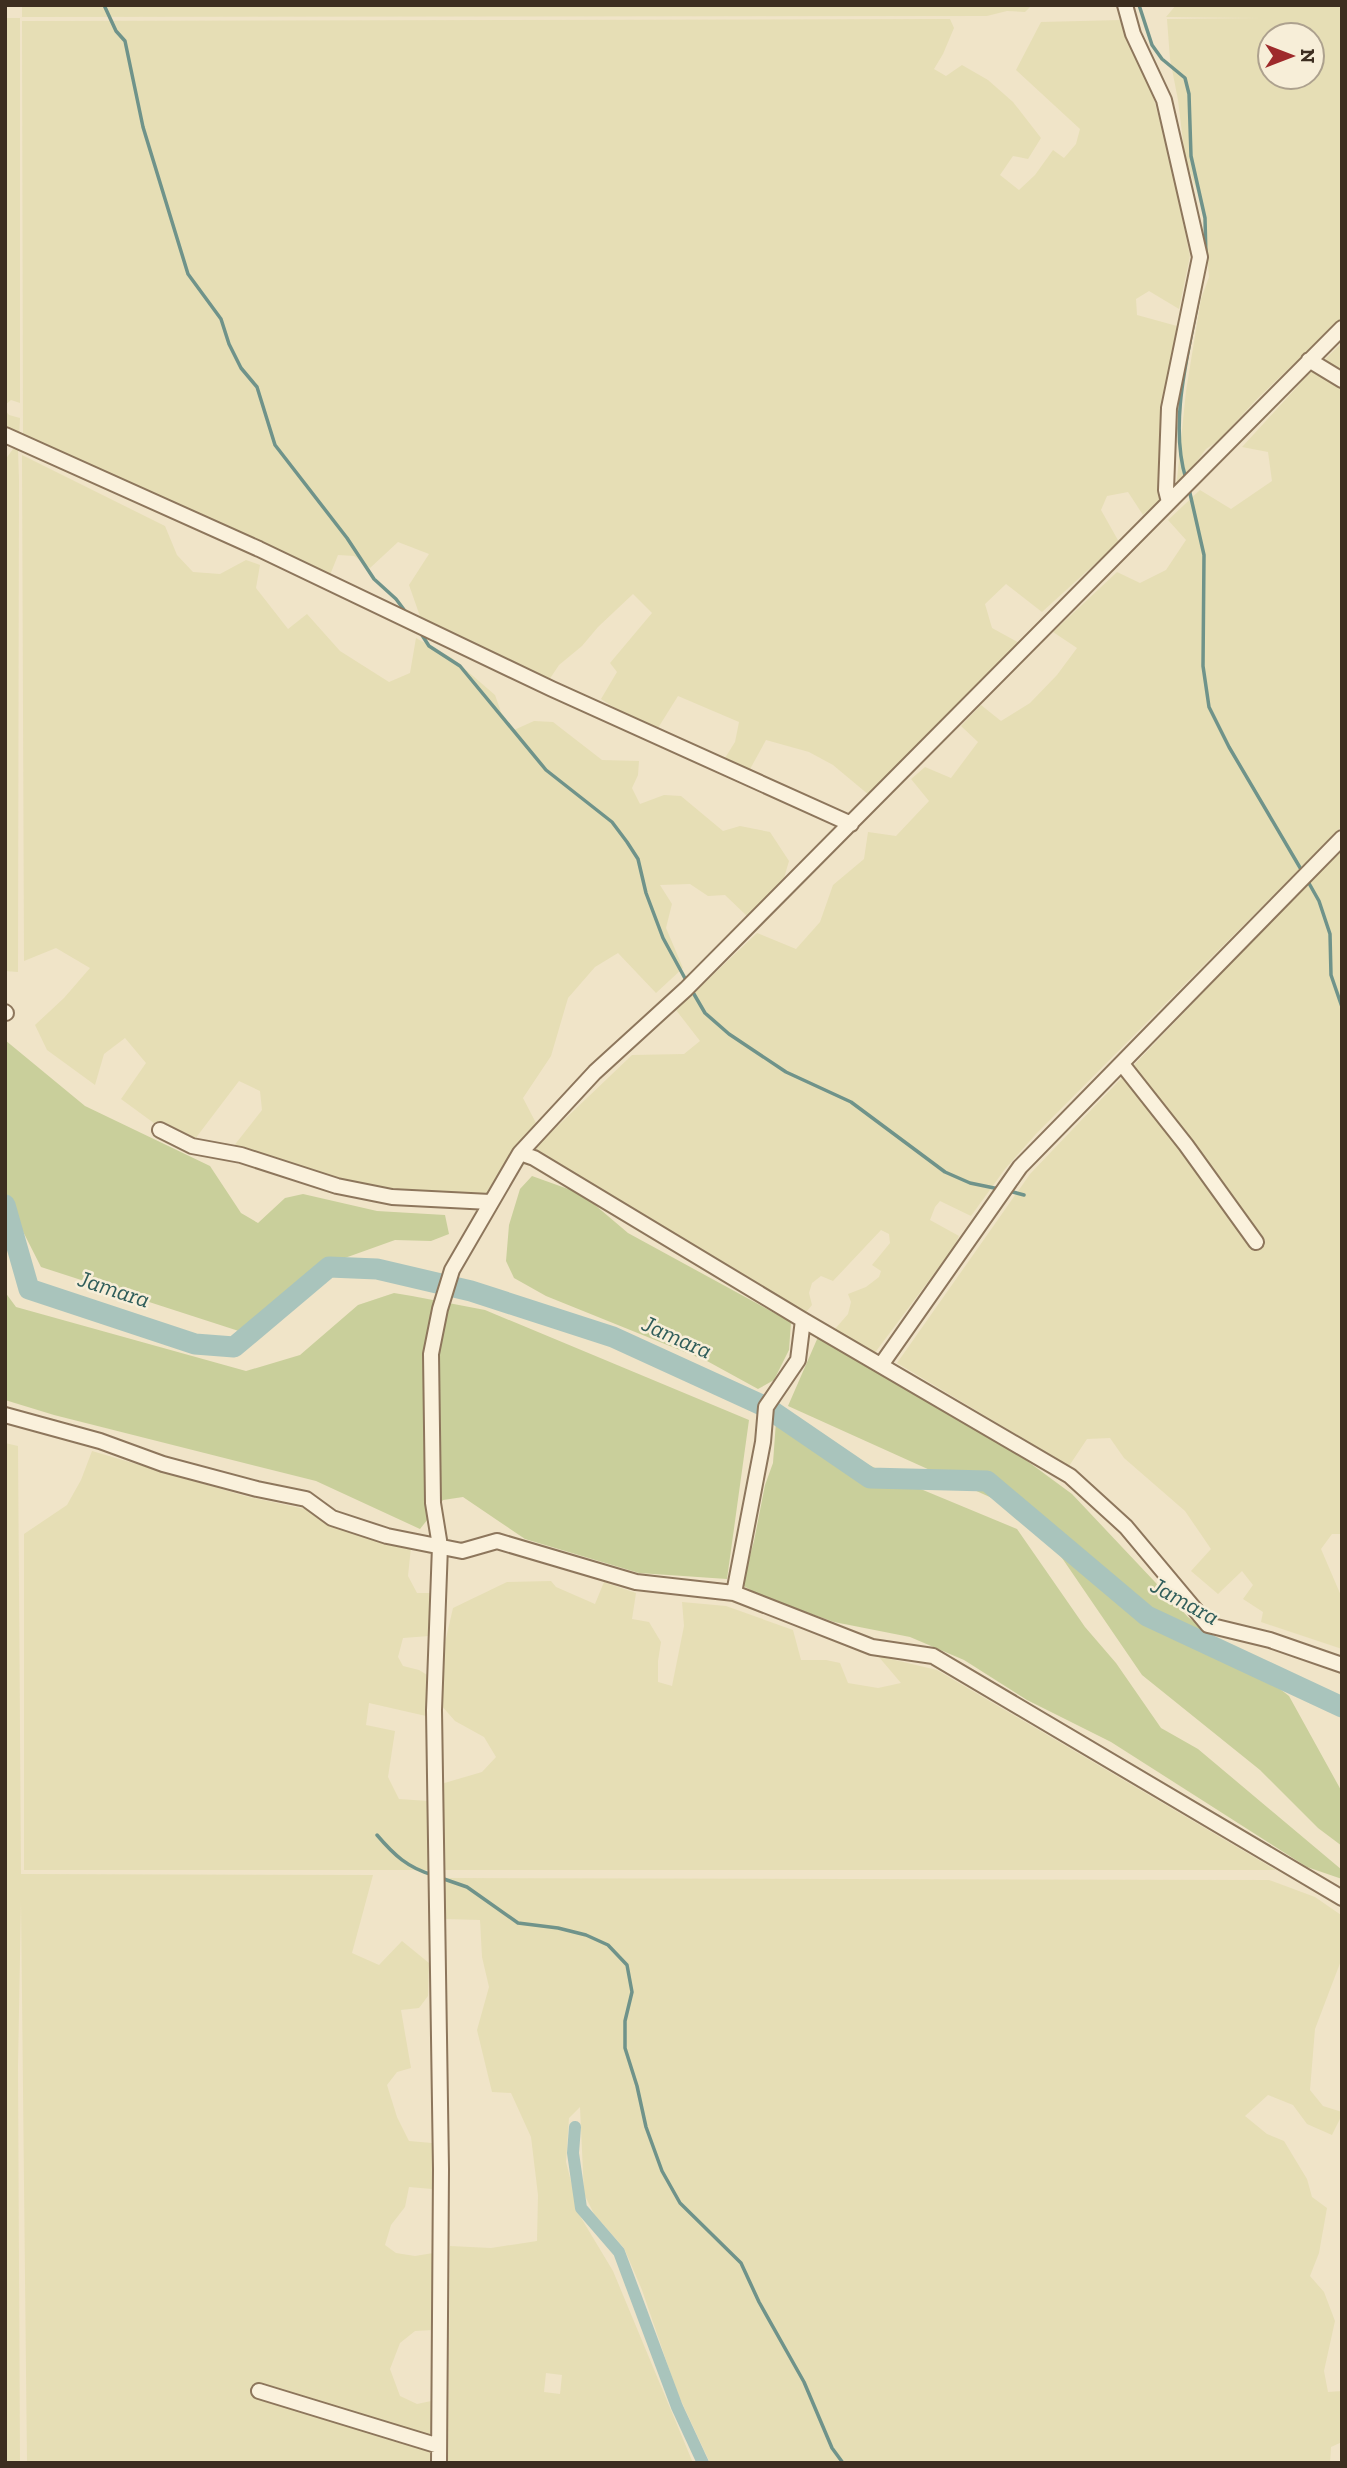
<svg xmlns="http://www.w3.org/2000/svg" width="1347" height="2468" font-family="'Zilla Slab',serif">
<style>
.farmland{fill:#e6deb5;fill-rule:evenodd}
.green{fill:#c9cf9b}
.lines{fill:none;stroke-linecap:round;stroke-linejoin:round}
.stream{stroke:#6f938a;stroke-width:3.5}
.canal{stroke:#a9c4bc;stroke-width:12}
.river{stroke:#a9c4bc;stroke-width:21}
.street-casing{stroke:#8d765c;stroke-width:18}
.street{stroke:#faf1dc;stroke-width:14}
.labels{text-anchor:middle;stroke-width:5;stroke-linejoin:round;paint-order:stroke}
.water-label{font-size:24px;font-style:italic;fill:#2f5d5a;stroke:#f7eed8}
</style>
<rect width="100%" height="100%" fill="#f0e4c8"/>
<path class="farmland" d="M22 5H1032L1025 12 1007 11 987 16 22 17Z
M1176 5H1342V318L1257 399 1218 441 1206 449 1176 489 1186 391 1201 299 1209 277 1203 207 1185 158 1178 100 1170 59 1167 19 1262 18 1166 17ZM1270 35H1312V77H1270Z
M5 18H20V403L11 400 5 405Z
M950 19 954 28 943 54 934 69 946 76 962 65 988 80 1013 102 1041 138 1028 159 1013 156 1000 175 1019 190 1035 175 1053 150 1064 158 1076 144 1080 129 1016 70 1041 22 1121 20 1153 96 1169 155 1190 256 1179 309 1149 291 1136 299 1137 315 1177 326 1163 400 1162 498 1143 515 1128 492 1107 496 1101 510 1119 542 1042 612 1006 584 985 604 992 628 1021 644 869 795 833 765 809 752 766 740 749 771 725 758 735 742 739 722 678 696 658 728 629 717 601 699 617 672 610 663 652 613 633 594 598 627 582 646 559 665 549 680 422 622 409 585 429 554 398 542 370 568 354 556 338 555 330 575 143 488 23 438 22 21Z
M1342 343V826L1036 1134 1005 1169 971 1216 940 1201 935 1207 930 1220 959 1236 954 1247 874 1354 835 1329 848 1314 851 1302 848 1294 866 1287 879 1277 881 1271 872 1265 890 1243 889 1234 881 1230 833 1281 821 1276 812 1283 809 1293 812 1305 803 1316 561 1169 536 1149 542 1141 632 1055 684 1054 700 1041 676 1010 757 933 796 949 820 922 833 885 864 859 868 832 896 836 929 801 911 779 925 767 951 778 978 742 961 726 981 705 1001 721 1030 703 1057 675 1077 648 1053 632 1117 572 1140 583 1166 570 1186 540 1168 520 1200 490 1231 509 1272 481 1268 452 1242 447 1307 376Z
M5 410 9 415 20 418 19 439 5 433Z
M13 449H18L19 480 18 972 5 971V460Z
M22 455 165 526 177 555 193 572 220 574 246 560 260 565 256 588 288 629 307 614 340 651 389 682 410 673 416 638 452 658 495 695 501 712 514 730 534 721 553 722 602 760 639 761 638 775 632 788 640 804 664 795 681 796 723 831 740 826 770 832 789 861 784 878 748 917 725 895 708 896 690 884 660 885 672 904 666 928 683 968 656 993 618 953 595 967 568 998 551 1056 523 1098 536 1123 522 1142 497 1197 344 1187 233 1147 262 1110 260 1091 239 1081 195 1139 162 1129 121 1099 146 1063 125 1038 104 1054 95 1085 47 1050 35 1025 64 998 90 968 56 948 24 961Z
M1342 847V1534H1332L1321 1549 1342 1598V1649L1261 1622 1263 1612 1243 1599 1253 1585 1242 1571 1218 1594 1191 1571 1211 1549 1185 1511 1124 1458 1110 1438 1087 1439 1069 1466 897 1363 1030 1174Z
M5 1443 18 1446 21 1874 373 1875 352 1953 379 1965 402 1941 429 1963 428 1996 419 2008 401 2010 411 2068 397 2072 387 2085 397 2117 409 2141 432 2143V2189L409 2187 405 2207 391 2225 385 2245 396 2253 415 2256 433 2253V2330L415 2331 400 2343 390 2369 400 2396 417 2404 436 2400 432 2463H27L21 1902 18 2066 20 2463H5Z
M92 1451 245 1496 305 1509 337 1527 411 1547 408 1576 417 1593H431L429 1636 403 1638 398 1657 403 1666 419 1670 429 1676 426 1716 369 1703 366 1725 395 1731 388 1777 399 1799 428 1801 432 1870H24V1534L67 1505 81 1480Z
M551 1581 556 1587 595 1604 604 1582 636 1593 632 1619 649 1622 661 1642 658 1661V1682L672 1686 684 1626 682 1602 726 1606 793 1630 801 1660H826L840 1663 848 1683 878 1688 901 1683 878 1656 937 1670 1276 1870H442L441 1784 482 1772 496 1757 484 1737 455 1721 441 1705 444 1647 453 1608 507 1582Z
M444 1878 1269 1880 1315 1897 1341 1915 1342 1958 1315 2029 1310 2090 1323 2106 1342 2112V2115L1332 2135 1307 2124 1293 2105 1268 2095 1245 2116 1267 2134 1284 2141 1307 2179 1312 2197 1327 2208 1319 2253 1310 2276 1324 2292 1335 2321 1324 2371 1328 2392 1342 2391V2442L1331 2447 1330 2463H710L677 2392 642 2290 624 2248 594 2214 584 2194 580 2107 569 2118 566 2162 580 2216 613 2271 693 2463H448L450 2246 491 2248 537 2241 538 2195 531 2137 511 2093 492 2092 477 2030 489 1987 482 1957 480 1920 444 1919ZM546 2373 562 2375 560 2394 544 2392Z"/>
<path class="green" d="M5 1040 85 1106 210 1166 241 1213 258 1223 285 1198 303 1194 377 1211 445 1215 449 1234 431 1241 395 1240 342 1259 276 1304 248 1334 41 1267 5 1196Z
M532 1176 582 1194 628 1233 791 1322 789 1350 774 1380 758 1389 707 1361 546 1296 514 1278 506 1261 509 1225 520 1189Z
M5 1292 16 1307 246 1371 300 1355 358 1305 394 1293 412 1296 485 1310 749 1420 727 1579 639 1573 525 1539 463 1497 443 1500 420 1529 316 1481 54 1415 5 1400Z
M818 1337 1019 1455 1072 1494 1188 1617 1289 1696 1342 1792V1846L1318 1828 1260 1770 1142 1675 1034 1517 788 1406Z
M776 1421 911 1485 1017 1529 1085 1627 1116 1663 1161 1728 1198 1749 1342 1870V1879L1307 1867 1111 1742 1027 1700 964 1660 910 1637 834 1622 761 1596 742 1585 754 1541 765 1485 773 1463Z"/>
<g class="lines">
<path class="stream" d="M104 5 116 31 125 41 143 127 188 274 221 319 229 344 241 368 257 387 275 445 347 538 374 579 396 599 408 615
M1139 5 1152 45 1162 59 1185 78 1189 94 1191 156 1205 218 1206 258
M1186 479C1168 421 1190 348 1200 290
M1189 489 1204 555 1203 666 1209 707 1229 747 1302 871
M420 632 429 646 460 666 546 770 612 822 627 842 638 859 646 893 663 938 687 982
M1306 878 1319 901 1330 934 1331 975 1342 1007
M691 989 705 1013 729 1034 786 1072 851 1102 945 1172 970 1183 999 1189
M1009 1191 1024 1195
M377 1835C394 1855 408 1868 433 1875
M441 1878 467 1887 518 1923 558 1928 586 1935 608 1945 627 1965 632 1992 625 2021V2048L637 2086 646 2127 662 2171 680 2203 741 2263 759 2302 804 2382 832 2448 843 2463"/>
<path class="canal" d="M575 2127 573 2153 581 2208 619 2252 677 2407 703 2463"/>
<path class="river" d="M5 1205 29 1289 195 1344 234 1347 329 1267 377 1269 471 1291 613 1337 766 1407 870 1478 987 1481 1147 1616 1342 1707"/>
<g class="street-casing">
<path id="street" d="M1125 5 1133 34 1164 100 1200 257 1169 408 1166 490 1169 502
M1342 328 686 989 595 1072 520 1153 534 1158 803 1320 1070 1476 1126 1527 1208 1625 1270 1640 1342 1665
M1309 360 1342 380
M5 435 259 549 552 689 851 824
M5 1012 6 1013
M1122 1064 1186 1145 1256 1242
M160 1130 192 1146 241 1155 337 1186 392 1197 490 1202
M881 1365 1020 1167 1342 838
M5 1415 100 1441 163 1464 257 1489 306 1499 332 1518 387 1536 462 1551 497 1541 636 1582 734 1593 872 1647 933 1656 1342 1898
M734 1593 763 1442 766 1407 798 1360 803 1320
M259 2391 439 2446
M439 2463 441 2169 434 1710 440 1546 433 1503 431 1354 440 1309 452 1270 520 1153"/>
</g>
<use href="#street" class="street"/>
</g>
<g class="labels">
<g class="water-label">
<text transform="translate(114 1289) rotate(18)" y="8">Jamara</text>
<text transform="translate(677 1337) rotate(24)" y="8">Jamara</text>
<text transform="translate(1185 1601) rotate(29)" y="8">Jamara</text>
</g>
</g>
<rect width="1347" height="2468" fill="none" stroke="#3d2e20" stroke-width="14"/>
<g transform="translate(1291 56) rotate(90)"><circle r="33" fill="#f7eed8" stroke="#ada18e" stroke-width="2"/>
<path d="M0-5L12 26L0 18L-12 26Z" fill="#9e2a2b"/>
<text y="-10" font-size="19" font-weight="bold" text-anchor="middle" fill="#3d2e20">N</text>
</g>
</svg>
